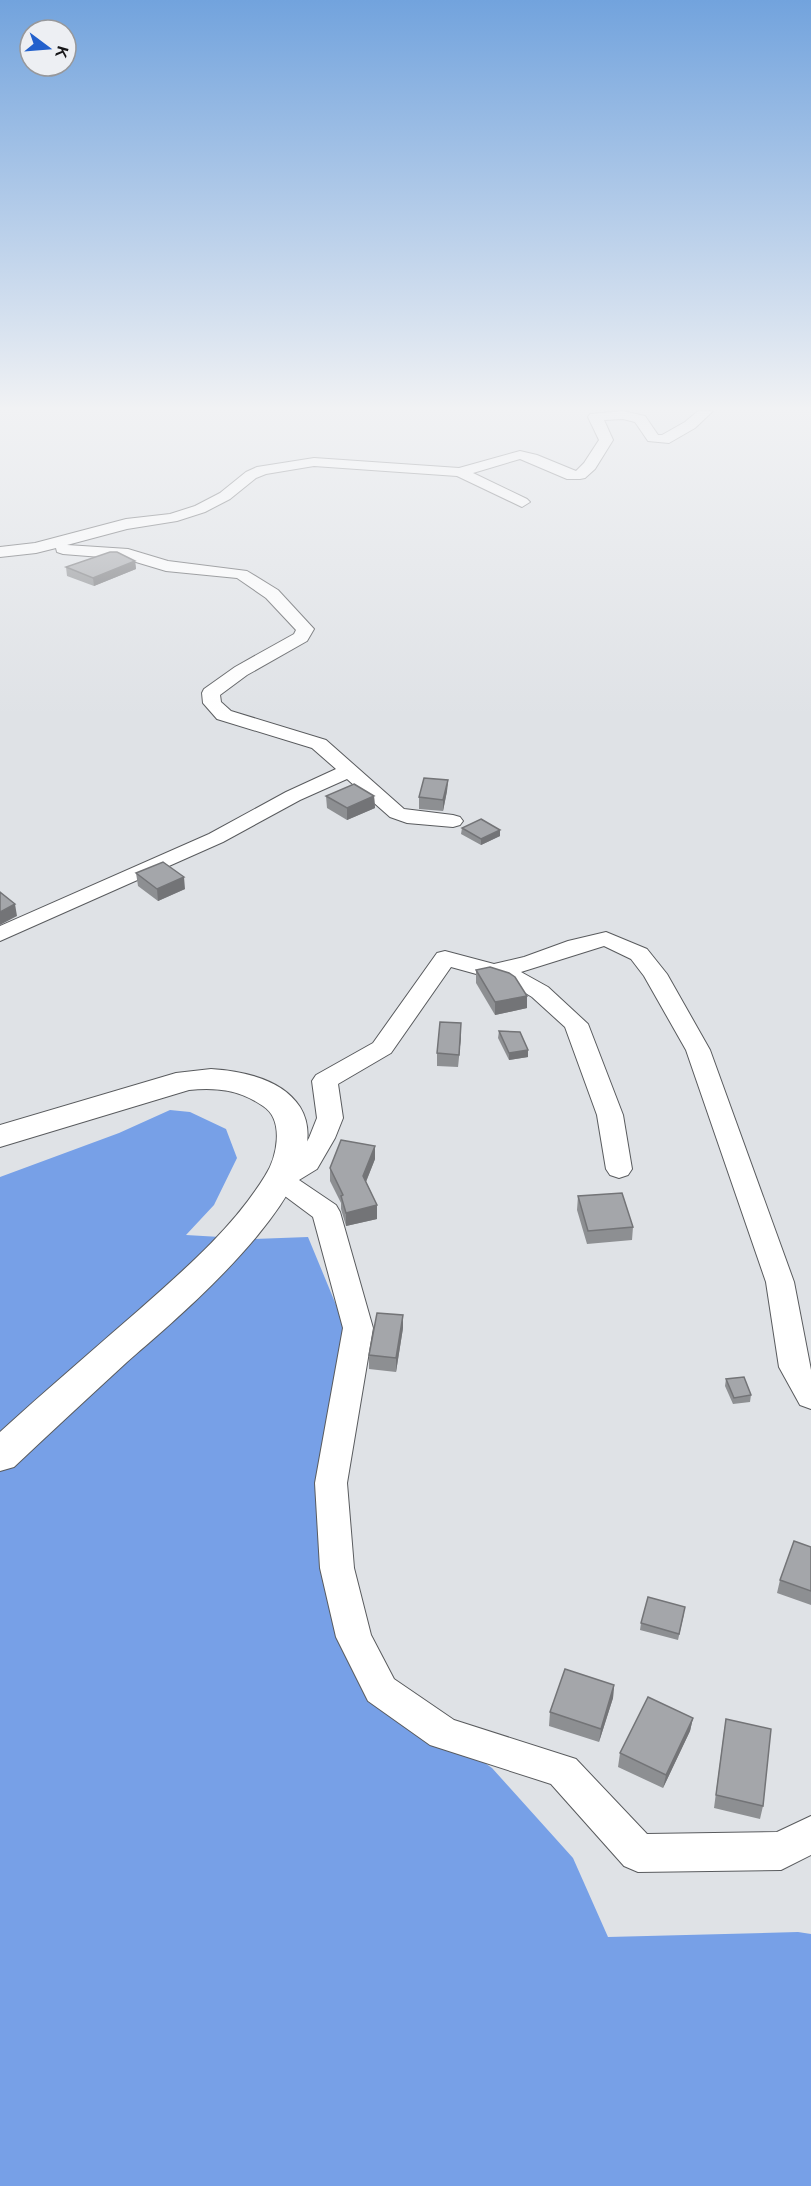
<svg xmlns="http://www.w3.org/2000/svg" width="811" height="2186" font-family="Helvetica,sans-serif">
<style>
.forest{fill:#77a0e7}
.lines{fill:none;stroke-linecap:round;stroke-linejoin:round}
.minor-casing{stroke:#595b5e;stroke-width:2}
.major-casing{stroke:#595b5e;stroke-width:2}
.minor{fill:#fff;fill-rule:evenodd}
.major{fill:#fff;fill-rule:evenodd}
.wall{fill:#8d8f92}
.shaded-wall{fill:#737477}
.building{fill:#a4a6aa;stroke:#737477;stroke-width:1.5}
</style>
<rect width="100%" height="100%" fill="#dfe2e6"/>
<path class="forest" d="M170 1110 190 1112 226 1129 237 1158 214 1205 186 1235 254 1239 308 1237 346 1329 319 1501 364 1678 492 1768 573 1858 608 1937 798 1932 811 1934V2186H0V1177L119 1133Z"/>
<g class="lines">
<g class="minor-casing">
<path id="minor" d="M623 411 645 416 658 435H662L685 422 698 411H713L695 428 669 443 648 441 635 422 623 419 604 420 613 440 595 469 585 478 580 479H567L520 459 473 473 527 499 530 502 522 507 457 476 314 466 266 474 256 478 230 499 205 512 177 521 127 529 67 545 128 549 168 561 247 571 278 590 314 629 307 641 247 675 220 695 221 702 231 711 326 740 404 809 453 815 460 817 463 821 460 825 453 827 407 823 390 817 347 779 300 800 223 842 0 941V926L209 834 286 792 336 769 312 748 217 719 203 703 202 693 204 689 235 667 294 634 296 630 266 598 237 578 166 571 126 559 63 554 57 552 56 548 36 553 0 557V547L35 543 126 519 170 514 195 506 220 493 246 472 257 467 314 458 459 468 520 451 537 455 576 471 584 463 599 440 588 417 590 414Z
M606 932 647 949 667 974 710 1050 794 1282 811 1370V1409L800 1405 779 1367 766 1282 686 1050 644 976 631 959 604 946 521 972 548 987 588 1024 623 1115 632 1169 628 1175 619 1178 610 1175 606 1169 597 1115 565 1027 532 997 509 983 451 967 391 1053 338 1084 343 1118 335 1138 317 1169 299 1180 336 1205 340 1212 373 1328 347 1483 354 1568 371 1635 394 1679 454 1720 576 1759 647 1834 777 1832 811 1816V1855L781 1870 638 1872 624 1866 551 1784 430 1745 368 1701 336 1637 320 1568 315 1483 343 1328 313 1217 270 1185 266 1179 270 1173 298 1157 309 1138 317 1118 312 1081 316 1075 373 1043 437 953 445 951 494 964 524 957 568 941Z"/>
</g>
<g class="major-casing">
<path id="major" d="M211 1069C242 1071 282 1079 300 1107 345 1180 177 1318 127 1362 89 1397 51 1432 14 1467L0 1471V1432C46 1390 93 1350 140 1309 185 1269 233 1228 265 1176 277 1158 285 1120 263 1106 240 1090 216 1087 189 1090L0 1147V1125L176 1073Z"/>
</g>
<use href="#minor" class="minor"/>
<use href="#major" class="major"/>
</g>
<path class="wall" d="M135 561 136 569 94 586 67 576 66 567Z
M448 780 447 791 443 811 419 809V797Z
M326 796H374L375 808 347 820 327 808Z
M462 828 500 830V836L481 845 461 834Z
M136 873 185 889 158 901 138 886Z
M476 970 527 996V1008L495 1015 476 983Z
M499 1031 528 1050V1057L509 1060 498 1038Z
M461 1036 458 1067 437 1066V1053Z
M375 1159 366 1182 377 1205V1219L346 1226 341 1209V1203L330 1181V1168Z
M578 1196 633 1227 632 1240 587 1244 577 1210Z
M403 1328 396 1372 369 1369V1355Z
M726 1379 751 1395 750 1402 733 1404 725 1386Z
M811 1547V1605L777 1593 780 1580Z
M684 1614 678 1640 640 1630 641 1623Z
M614 1685 613 1698 599 1742 549 1726 550 1712Z
M693 1718 690 1731 663 1788 618 1767 620 1753Z
M726 1719 763 1806 760 1819 714 1808 724 1732Z"/>
<path class="shaded-wall" d="M135 561 136 569 94 586 93 578Z
M448 780 447 791 443 811V800Z
M374 796 375 808 347 820V808Z
M500 830V836L481 845V839Z
M184 877 185 889 158 901 157 889Z
M15 904 17 916 0 925V912Z
M527 996V1008L495 1015V1002Z
M461 1023V1036L458 1067 459 1055Z
M528 1050V1057L509 1060V1053Z
M375 1146V1159L363 1189V1176Z
M377 1205V1219L346 1226V1213Z
M403 1315V1328L396 1372V1358Z
M614 1685 613 1698 599 1742 601 1729Z
M693 1718 690 1731 663 1788 666 1775Z"/>
<path class="building" d="M110 552H117L135 561 93 578 66 567Z
M424 778 448 780 443 800 419 797Z
M354 784 374 796 347 808 326 796Z
M481 819 500 830 481 839 462 828Z
M163 862 184 877 157 889 136 873Z
M0 892 15 904 0 912Z
M490 967 509 973 515 977 527 996 495 1002 476 970Z
M440 1022 461 1023 459 1055 437 1053Z
M499 1031 520 1032 528 1050 509 1053Z
M341 1140 375 1146 363 1176 377 1205 346 1213 341 1196 343 1195 330 1168Z
M622 1193 633 1227 588 1231 578 1196Z
M377 1313 403 1315 396 1358 369 1355Z
M744 1377 751 1395 734 1398 726 1379Z
M794 1541 811 1547V1591L780 1580Z
M648 1597 685 1607 679 1634 641 1623Z
M565 1669 614 1685 601 1729 550 1712Z
M648 1697 693 1718 666 1775 620 1753Z
M726 1719 771 1729 763 1806 716 1795Z"/>
<linearGradient id="sky" x2="0" y2="1"><stop stop-color="#72a3dd"/><stop offset="0.57" stop-color="#f1f2f4"/><stop offset="1" stop-color="#f1f2f4" stop-opacity="0"/></linearGradient>
<rect width="811" height="717" fill="url(#sky)"/>
<g transform="translate(48 48) rotate(106)"><circle r="28" fill="#edeff3" stroke="#97989b" stroke-width="1.5"/>
<path d="M0-4.5L10 22L0 15L-10 22Z" fill="#2260cc"/>
<text y="-9" font-size="16" font-weight="bold" text-anchor="middle" fill="#161618">K</text>
</g>
</svg>
